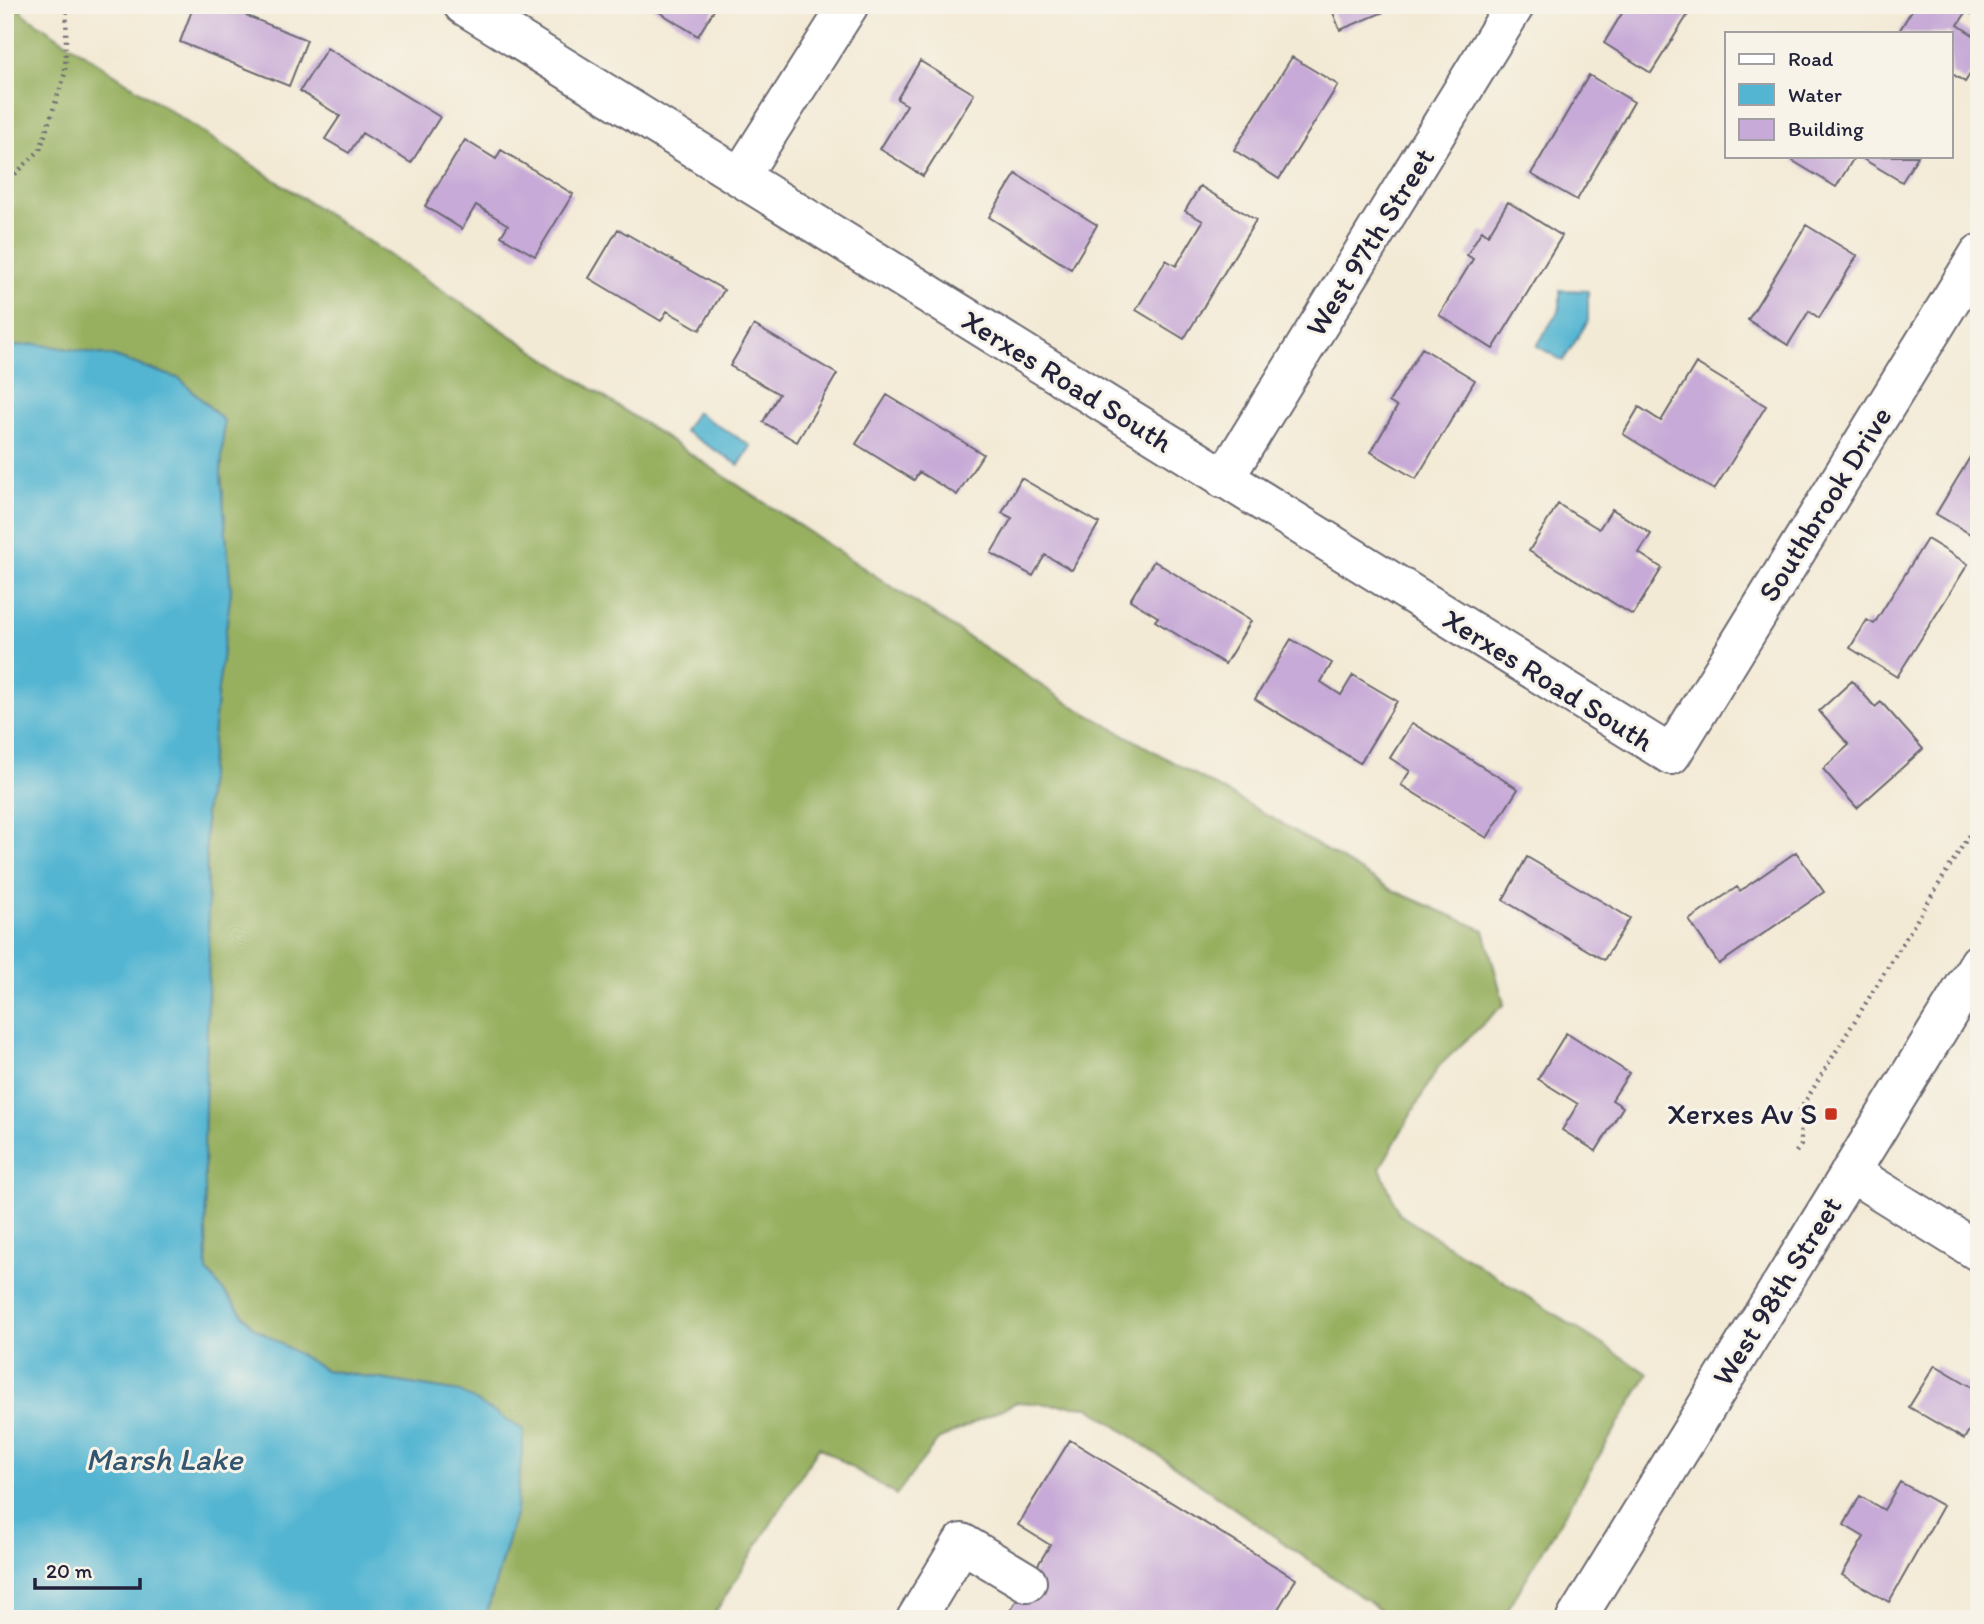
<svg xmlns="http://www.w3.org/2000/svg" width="1984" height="1624" font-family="Itim,sans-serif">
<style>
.forest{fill:#97b061;stroke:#5c694e;stroke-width:2}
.water{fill:#53b5d2;stroke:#3a6c86;stroke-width:2}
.building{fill:#c7aad7}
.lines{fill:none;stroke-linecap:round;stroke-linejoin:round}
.minor-casing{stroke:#6b6871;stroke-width:42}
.path{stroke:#6b6871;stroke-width:4.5;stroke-dasharray:2 5;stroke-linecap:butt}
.minor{stroke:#fff;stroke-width:38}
.poi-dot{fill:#c8321e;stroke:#f7f3e8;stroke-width:2.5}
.labels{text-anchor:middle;stroke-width:6;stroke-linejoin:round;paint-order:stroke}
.street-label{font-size:30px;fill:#22223b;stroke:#f7f3e8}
.poi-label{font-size:30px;fill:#22223b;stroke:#f7f3e8;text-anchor:end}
.water-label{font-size:32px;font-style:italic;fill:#335570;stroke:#f7f3e8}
</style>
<rect width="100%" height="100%" fill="#f7f3e8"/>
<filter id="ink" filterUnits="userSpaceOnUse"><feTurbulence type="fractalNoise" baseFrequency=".0143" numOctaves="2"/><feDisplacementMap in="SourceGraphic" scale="14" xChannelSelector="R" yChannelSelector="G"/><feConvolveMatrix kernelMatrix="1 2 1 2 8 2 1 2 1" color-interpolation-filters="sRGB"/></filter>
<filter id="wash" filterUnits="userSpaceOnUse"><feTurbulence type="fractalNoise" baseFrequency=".00686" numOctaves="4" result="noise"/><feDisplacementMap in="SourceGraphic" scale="28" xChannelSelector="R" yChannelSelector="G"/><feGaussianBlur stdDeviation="1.57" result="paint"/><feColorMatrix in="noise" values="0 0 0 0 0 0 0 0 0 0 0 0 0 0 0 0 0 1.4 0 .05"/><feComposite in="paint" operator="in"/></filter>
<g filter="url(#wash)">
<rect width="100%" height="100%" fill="#f3ead5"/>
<path class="forest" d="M5 5H20L22 13 1068 703 1276 820 1392 890 1484 930 1504 1004 1439 1066 1380 1168 1399 1214 1648 1374 1502 1619H1393L1089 1407 1017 1402 938 1440 896 1495 819 1447 711 1619H485L516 1511 459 1392 325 1370 253 1327 207 1271 204 1147 209 949 205 814 218 689 231 591 221 474 224 421 180 379 112 356 37 344 5 347Z"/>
<path class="water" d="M1560 290 1588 291V321L1563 361 1537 346 1560 308Z
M37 344 112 356 180 379 224 421 221 474 231 591 218 689 205 814 209 949 204 1147 207 1271 253 1327 325 1370 460 1392 524 1430 516 1511 485 1619H5V347Z
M696 412 751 446 739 465 684 431Z"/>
<g id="blocks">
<path class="building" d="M194 5H220L307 40 289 86 180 42Z
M648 5H717L698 36Z
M1330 5H1382L1384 12 1340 30Z
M1627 5H1694L1651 73 1604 43Z
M1915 5H1979V19L1967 11 1958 25 1979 39V60L1965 82 1951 73V33H1898Z
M327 48 440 117 411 163 362 133 349 153 325 139 340 116 300 91Z
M1292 57 1338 85 1279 179 1234 150Z
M920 61 974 94 923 176 880 149 907 105 897 99Z
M1589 75 1634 102 1577 200 1531 174Z
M465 140 496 159 501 150 573 194 535 256 501 236 508 225 476 205 462 229 425 206Z
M1796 156H1855L1836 187 1793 161Z
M1858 156H1918L1902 182Z
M1016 174 1097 225 1071 269 989 217Z
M1200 186 1256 220 1184 339 1136 310 1166 260 1176 266 1203 221 1185 211Z
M1508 202 1562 236 1493 349 1439 315 1473 259 1467 255 1482 230 1488 235Z
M1806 225 1857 256 1819 318 1809 311 1788 345 1748 320Z
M618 229 724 290 700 330 667 311 661 321 589 278Z
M754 325 837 374 797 442 763 422 779 394 730 366Z
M1422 348 1475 380 1416 479 1371 452 1397 407 1389 402Z
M1696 363 1766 406 1714 490 1623 434 1639 407 1661 421Z
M887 395 983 454 957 495 919 472 914 480 856 444Z
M1979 442V539L1936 514Z
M1021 478 1099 523 1072 570 1045 555 1033 576 991 553 1012 518 1002 513Z
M1558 504 1599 529 1612 509 1651 534 1639 553 1662 568 1633 615 1529 551Z
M1927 539 1968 564 1897 677 1850 648 1867 620 1874 624Z
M1154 561 1251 621 1225 664 1155 621 1158 617 1130 600Z
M1291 639 1332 663 1321 682 1341 695 1353 675 1397 701 1360 763 1255 699Z
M1852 681 1875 707 1881 702 1923 749 1857 808 1823 769 1849 745 1819 711Z
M1412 723 1518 789 1487 838 1401 785 1410 771 1390 758Z
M1796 852 1824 892 1719 964 1689 920 1737 887 1740 891Z
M1527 857 1630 918 1604 960 1503 900Z
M1566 1033 1629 1073 1612 1100 1623 1107 1596 1151 1562 1130 1578 1104 1538 1079Z
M1935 1365 1979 1391V1414L1964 1439 1909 1407Z
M1070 1440 1296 1579 1272 1619H1005L1050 1545 1018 1525Z
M1900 1482 1943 1506 1889 1602 1842 1575 1864 1537 1844 1525 1860 1496 1884 1510Z"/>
</g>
</g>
<g filter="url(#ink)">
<use href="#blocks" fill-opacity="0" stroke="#6b6871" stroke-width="2"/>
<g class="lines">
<g class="minor-casing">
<path id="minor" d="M463 5 1671 755 1979 254
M740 177 849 5
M1224 479 1515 5
M1850 1172 1979 1252
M916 1619 962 1543 1027 1582
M1576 1619 1979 963"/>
</g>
<path class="path" d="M5 184 40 150 65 73 67 5
M1796 1152 1801 1145 1800 1110 1979 819"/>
<use href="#minor" class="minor"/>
</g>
</g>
<rect class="poi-dot" x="1824" y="1107" width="14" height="14" rx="3.5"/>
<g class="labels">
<g class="street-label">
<text transform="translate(1370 242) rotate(-58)" y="10">West 97th Street</text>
<text transform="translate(1067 381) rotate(32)" y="10">Xerxes Road South</text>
<text transform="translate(1825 504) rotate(-58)" y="10">Southbrook Drive</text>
<text transform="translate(1548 680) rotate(32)" y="10">Xerxes Road South</text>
<text transform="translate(1777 1291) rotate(-58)" y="10">West 98th Street</text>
</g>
<g class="poi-label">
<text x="1817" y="1124">Xerxes Av S</text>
</g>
<g class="water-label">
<text x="164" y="1470">Marsh Lake</text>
</g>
</g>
<rect width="1984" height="1624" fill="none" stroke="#f7f3e8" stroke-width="28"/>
<rect x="1725" y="32" width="228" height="126" fill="#f7f3e8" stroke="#a29fa3" stroke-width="2"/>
<rect x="1739" y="54" width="35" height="10" fill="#ffffff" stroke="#a29fa3" stroke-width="2"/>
<text x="1788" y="66" font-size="21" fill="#22223b">Road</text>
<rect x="1739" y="84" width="35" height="21" fill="#53b5d2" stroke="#a29fa3" stroke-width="2"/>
<text x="1788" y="102" font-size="21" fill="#22223b">Water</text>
<rect x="1739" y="119" width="35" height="21" fill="#c7aad7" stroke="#a29fa3" stroke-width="2"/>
<text x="1788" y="136" font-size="21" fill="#22223b">Building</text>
<path d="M35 1578v10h105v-10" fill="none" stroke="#22223b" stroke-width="3.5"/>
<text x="46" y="1578" font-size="21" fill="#22223b" stroke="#f7f3e8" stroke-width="5" paint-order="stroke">20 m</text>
</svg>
